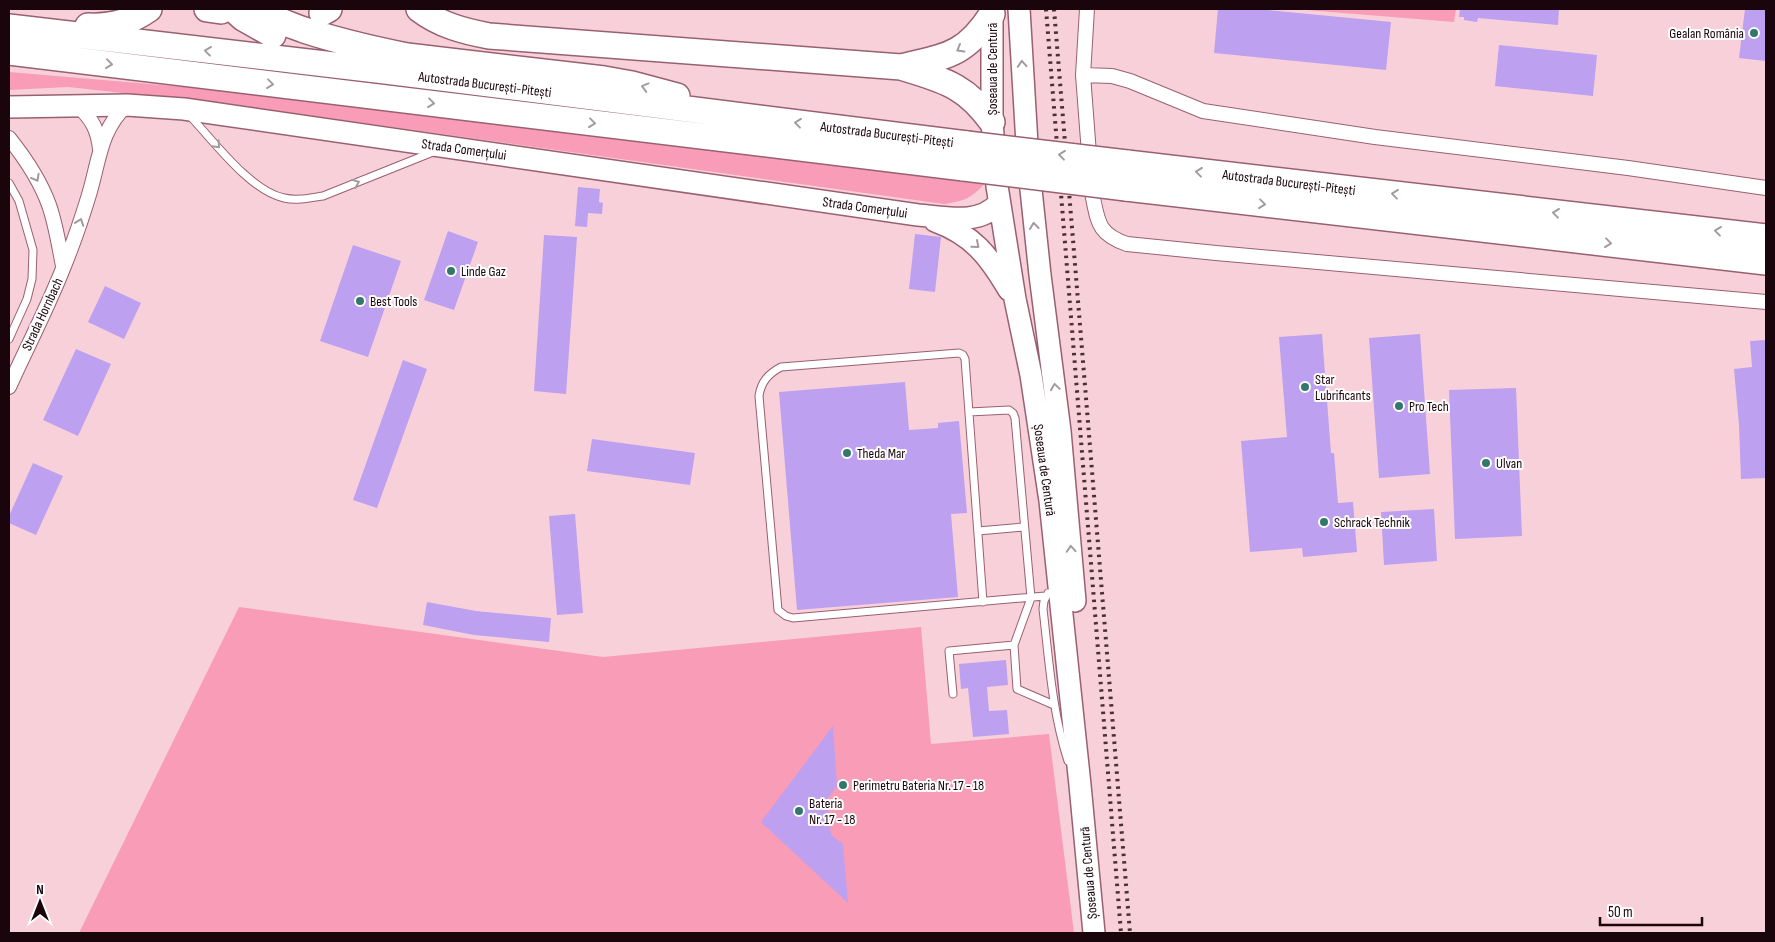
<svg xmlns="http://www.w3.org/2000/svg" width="1775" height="942" font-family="'Sofia Sans Condensed',sans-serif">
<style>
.green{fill:#f89cb8}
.building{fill:#bda0ef}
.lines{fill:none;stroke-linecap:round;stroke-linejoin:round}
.lane-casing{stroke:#996071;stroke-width:9}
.street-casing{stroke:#996071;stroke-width:16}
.primary-casing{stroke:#996071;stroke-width:24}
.highway-casing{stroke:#996071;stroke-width:28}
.lane{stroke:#fff;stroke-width:7}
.street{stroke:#fff;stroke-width:14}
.primary{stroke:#fff;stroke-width:21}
.highway{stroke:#fff;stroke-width:25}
.rail{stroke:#483036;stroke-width:4;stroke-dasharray:2.5 5;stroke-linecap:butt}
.highway-bridge-casing{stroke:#996071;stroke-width:28;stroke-linecap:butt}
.highway-bridge{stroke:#fff;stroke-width:25}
.oneway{stroke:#a39b9d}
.poi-dot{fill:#32776b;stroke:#fdfdfd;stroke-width:2}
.labels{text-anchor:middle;stroke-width:4;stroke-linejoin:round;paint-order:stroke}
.poi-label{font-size:14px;fill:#19050b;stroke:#fdfdfd;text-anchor:start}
.street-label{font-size:14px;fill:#19050b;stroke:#fdfdfd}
</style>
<rect width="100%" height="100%" fill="#f8d0da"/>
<path class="green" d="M1294 9H1456L1454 22Z
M9 72 243 92 986 182C972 198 965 201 944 204L241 106 68 87 9 90Z
M239 607 603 657 921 627 931 744 1049 734 1074 933H79Z"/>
<path class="building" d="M1218 9H1257L1391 22 1386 70 1214 53Z
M1460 9H1559L1558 25 1478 18 1477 22 1464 20V17H1459Z
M1745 9H1766V61L1739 58Z
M1499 45 1597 55 1593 96 1495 86Z
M578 187 600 189 599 202 603 203 602 214 588 213 587 227 575 226Z
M448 231 478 242 454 310 424 300Z
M915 234 941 237 935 292 909 289Z
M544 235 577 237 566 394 534 391Z
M353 245 401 261 368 357 320 341Z
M105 286 141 303 124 339 88 322Z
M1322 334 1331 453H1334L1338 503 1353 502 1357 552 1303 557 1302 548 1250 552 1241 441 1287 437 1279 337Z
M1420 334 1430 474 1379 478 1369 338Z
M1766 340V478L1741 479 1739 425 1734 369 1752 367 1750 341Z
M76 349 111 364 78 436 43 420Z
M403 360 427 369 377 508 353 500Z
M905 382 909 430 938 428V423L959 421 967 513 951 514 958 597 797 610 779 392Z
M1516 388 1522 536 1455 539 1449 390Z
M592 439 695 453 690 485 587 471Z
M33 463 63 476 36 535 9 523V516Z
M1434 509 1437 561 1384 565 1381 512Z
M575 514 583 613 557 615 549 516Z
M427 602 476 611 551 618 549 642 474 635 423 625Z
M1006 660 1008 685 987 687 989 711 1007 710 1009 734 973 737 968 688 961 689 959 664Z
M833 726 837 786 827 799 831 835 843 844 848 903 761 822Z"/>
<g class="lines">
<g class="lane-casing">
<path id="lane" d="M189 115C213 140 250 191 284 198 297 201 310 198 323 196L433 152
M9 183 19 201 33 250 32 279 27 299 9 339
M969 412 1009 410 1013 413 1015 418 1031 598 1014 645 1017 689 1054 705
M978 531 1023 527
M1048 593 1044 601 1043 609C1049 660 1052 712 1068 761
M983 602 965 359 963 355 959 353 781 367C768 374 761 382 759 396L778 610 786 616 793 618 1045 596
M953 694 949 651 1014 645"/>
</g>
<g class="street-casing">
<path id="street" d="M1087 9 1083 75 1092 193C1098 221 1097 234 1127 244L1216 253 1766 302
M1083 75 1112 76 1130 81 1203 111 1375 137 1628 168 1766 188
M78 106C92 119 98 130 100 149
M9 138C25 158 40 180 49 205 56 225 59 246 63 266
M9 387C27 347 48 307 64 266 73 244 81 221 88 198 99 164 99 130 127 105"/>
</g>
<g class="primary-casing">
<path id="primary" d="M992 9V122L997 186 1015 299 1031 375 1050 501 1080 785 1094 933
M1019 9 1028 161 1040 275 1060 431 1075 601
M9 107 127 105 184 109 918 215C945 217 979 226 999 203
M935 221C973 235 989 256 1009 290"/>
</g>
<g class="highway-casing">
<path id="highway" d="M207 9 221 11
M233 9 243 18 273 35
M258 9C272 19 288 24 304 30 338 41 372 49 407 56L604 79 632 84 677 96
M419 9C440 25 463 31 489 36L901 67C942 80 965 84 992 122
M322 13 329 9
M88 26C110 27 131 22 149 9
M9 27 385 71 967 144
M9 52 964 168
M901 67C946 56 965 56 992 14
M1127 163 1766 237
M1126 188 1766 262"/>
</g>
<use href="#lane" class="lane"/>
<use href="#street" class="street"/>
<use href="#primary" class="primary"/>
<use href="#highway" class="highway"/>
<path class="rail" d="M1046 9 1121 933
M1054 9 1130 933"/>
<g class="highway-bridge-casing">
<path id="highway-bridge" d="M967 144 1127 163
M964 168 1126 188"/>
</g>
<use href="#highway-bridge" class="highway-bridge"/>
</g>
<defs><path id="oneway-chevron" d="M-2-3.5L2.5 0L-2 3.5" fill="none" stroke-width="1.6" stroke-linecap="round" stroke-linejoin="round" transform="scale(1.25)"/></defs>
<g class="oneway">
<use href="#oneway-chevron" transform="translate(960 49) rotate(150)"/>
<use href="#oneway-chevron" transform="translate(208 51) rotate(-173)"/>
<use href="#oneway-chevron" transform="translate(109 64) rotate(7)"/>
<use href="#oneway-chevron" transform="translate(1022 64) rotate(-94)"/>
<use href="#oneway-chevron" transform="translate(270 84) rotate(7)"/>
<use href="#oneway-chevron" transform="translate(645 87) rotate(-165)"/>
<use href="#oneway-chevron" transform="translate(431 103) rotate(7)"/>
<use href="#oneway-chevron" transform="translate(592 123) rotate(7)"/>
<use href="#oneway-chevron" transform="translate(798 123) rotate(-173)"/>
<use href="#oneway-chevron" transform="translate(217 145) rotate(47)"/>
<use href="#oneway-chevron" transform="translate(1062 155) rotate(-173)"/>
<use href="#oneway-chevron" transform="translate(1199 172) rotate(-173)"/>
<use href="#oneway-chevron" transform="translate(36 178) rotate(61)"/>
<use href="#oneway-chevron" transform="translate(356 183) rotate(-22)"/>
<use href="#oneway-chevron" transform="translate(1395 194) rotate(-173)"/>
<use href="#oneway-chevron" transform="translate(1262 204) rotate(7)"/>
<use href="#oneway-chevron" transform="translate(1556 213) rotate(-173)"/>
<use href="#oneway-chevron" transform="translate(80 222) rotate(-70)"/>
<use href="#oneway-chevron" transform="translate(1034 226) rotate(-96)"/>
<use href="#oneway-chevron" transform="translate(1718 231) rotate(-173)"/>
<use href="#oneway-chevron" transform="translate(1608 243) rotate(7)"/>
<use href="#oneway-chevron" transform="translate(976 245) rotate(41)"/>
<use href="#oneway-chevron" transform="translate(1055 387) rotate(-98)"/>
<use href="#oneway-chevron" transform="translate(1071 549) rotate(-94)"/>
</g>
<g class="poi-dot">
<circle cx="1754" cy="33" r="5"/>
<circle cx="451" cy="271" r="5"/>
<circle cx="360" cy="301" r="5"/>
<circle cx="1305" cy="387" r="5"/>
<circle cx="1399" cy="406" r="5"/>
<circle cx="847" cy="453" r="5"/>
<circle cx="1486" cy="463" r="5"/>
<circle cx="1324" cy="522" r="5"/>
<circle cx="843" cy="785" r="5"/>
<circle cx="799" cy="811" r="5"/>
</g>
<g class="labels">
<g class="poi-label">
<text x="1744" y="38" text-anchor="end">Gealan România</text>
<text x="461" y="276">Linde Gaz</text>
<text x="370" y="306">Best Tools</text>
<text x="1315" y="384">Star<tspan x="1315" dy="16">Lubrificants</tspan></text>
<text x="1409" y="411">Pro Tech</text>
<text x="857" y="458">Theda Mar</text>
<text x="1496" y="468">Ulvan</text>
<text x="1334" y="527">Schrack Technik</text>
<text x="853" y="790">Perimetru Bateria Nr. 17 - 18</text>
<text x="809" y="808">Bateria<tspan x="809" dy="16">Nr. 17 - 18</tspan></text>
</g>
<g class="street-label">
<text transform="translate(992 69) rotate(-90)" y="5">Șoseaua de Centură</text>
<text transform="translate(485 84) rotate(7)" y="5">Autostrada București-Pitești</text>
<text transform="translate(887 134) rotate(7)" y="5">Autostrada București-Pitești</text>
<text transform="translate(464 149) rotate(8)" y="5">Strada Comerțului</text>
<text transform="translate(1289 182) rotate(7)" y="5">Autostrada București-Pitești</text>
<text transform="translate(865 207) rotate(8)" y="5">Strada Comerțului</text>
<text transform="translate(42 314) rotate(-65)" y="5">Strada Hornbach</text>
<text transform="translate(1045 470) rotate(82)" y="5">Șoseaua de Centură</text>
<text transform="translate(1088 873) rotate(-95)" y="5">Șoseaua de Centură</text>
</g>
</g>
<rect width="1775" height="942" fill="none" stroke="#19050b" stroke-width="20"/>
<g transform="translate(40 902)" stroke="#fdfdfd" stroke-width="4" paint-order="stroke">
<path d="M0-4L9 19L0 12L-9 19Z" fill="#19050b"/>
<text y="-8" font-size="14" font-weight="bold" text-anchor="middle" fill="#19050b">N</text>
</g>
<path d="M1600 917v8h102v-8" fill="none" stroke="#19050b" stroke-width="2.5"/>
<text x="1608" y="917" font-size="15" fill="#19050b" stroke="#fdfdfd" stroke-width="4" paint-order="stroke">50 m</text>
</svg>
